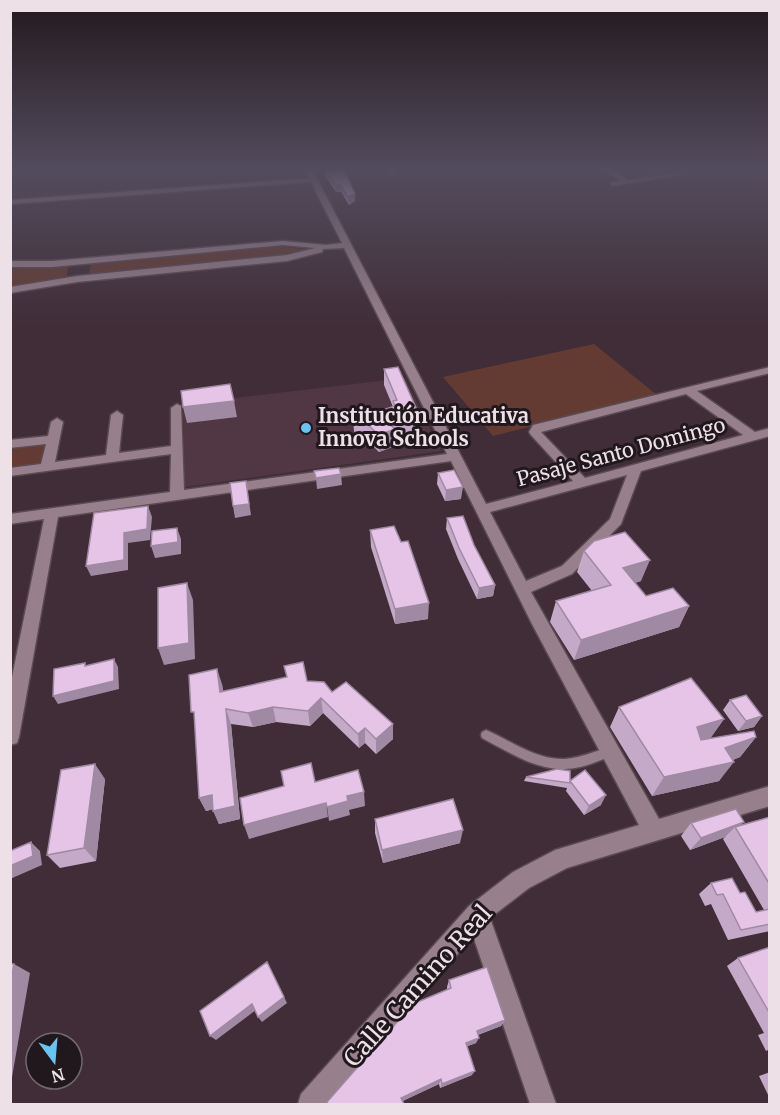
<svg xmlns="http://www.w3.org/2000/svg" width="780" height="1115" font-family="Merriweather,serif">
<style>
.built{fill:#513744}
.green{fill:#643b32}
.lines{fill:none;stroke-linecap:round;stroke-linejoin:round}
.lane-casing{stroke:#5a4a52;stroke-width:3}
.street-casing{stroke:#5a4a52;stroke-width:3}
.lane{fill:#977f8b;fill-rule:evenodd}
.street{fill:#977f8b;fill-rule:evenodd}
.wall{fill:#c5a9c8}
.shaded-wall{fill:#a089a2}
.building{fill:#e5c4e8;stroke:#a089a2;stroke-width:1.5}
.poi-dot{fill:#68c4f0;stroke:#21181d;stroke-width:2}
.labels{text-anchor:middle;stroke-width:6;stroke-linejoin:round;paint-order:stroke}
.poi-label{font-size:20px;font-weight:bold;fill:#ede0e6;stroke:#21181d;text-anchor:start}
.street-label{font-size:20px;fill:#ede0e6;stroke:#21181d}
.near-street-label{font-size:24px;fill:#ede0e6;stroke:#21181d}
</style>
<rect width="100%" height="100%" fill="#402d37"/>
<path class="built" d="M405 378 441 451 185 487 183 404Z"/>
<path class="green" d="M280 246 310 250 282 256 89 274 91 264Z
M68 266 67 276 39 284 11 287 10 269Z
M594 344 657 395 493 436 443 377Z
M50 441 44 464 11 468 10 447Z"/>
<g class="lines">
<g class="lane-casing">
<path id="lane" d="M390 169 394 173V175H392L386 169Z
M486 730C512 741 535 760 565 759 580 758 595 751 610 747L614 749 615 752 614 755C599 761 581 769 564 769 535 770 507 751 482 738L481 735 482 732Z"/>
</g>
<g class="street-casing">
<path id="street" d="M305 169H312L486 504 573 481 531 435 529 432 533 425 770 367V373L697 391 755 432 770 428V436L641 471 621 524 572 574 531 592 659 819 770 786V806L567 868 529 888 490 918 556 1104H530L473 936 328 1104H298L301 1094 469 906 513 872 555 850 639 825 532 624 451 461 58 517 19 737 17 743 10 745V687L44 519 10 524V514L170 492 171 454 10 476V468L41 464 46 444 10 448V440L48 436 51 422 57 418 63 422 55 462 106 455 111 415 117 411 123 415 119 453 171 446V408L177 404 181 406 184 490 447 454 344 248 323 249 322 252 287 261 77 282 10 293V287L77 276 287 255 315 248 283 245 52 267H10V261H52L283 241 326 245 342 243 311 182 10 204V200L309 178ZM686 394 743 435 585 478 541 432ZM627 475 610 519 562 566 526 581 490 512Z
M603 169H611L628 180 677 173 680 175 612 186 610 183 620 181Z"/>
</g>
<use href="#lane" class="lane"/>
<use href="#street" class="street"/>
</g>
<path class="wall" d="M325 169H344L355 201 349 205 341 192H336L325 176Z
M384 369 421 419 420 435 395 437V446L379 452 367 440 355 441 353 420 393 407 384 385Z
M438 473 461 499 445 501 437 484Z
M447 518 474 545 495 585 493 596 477 599 458 559 446 529Z
M370 530 428 619 395 624 371 547Z
M584 551 641 581 635 583 646 596 689 606 679 627 574 660 550 622 556 601 592 591 577 572Z
M307 681 332 692 393 739 376 754 365 743 359 748 323 713 310 726 276 722 253 727 231 724 240 819 219 824 213 809 206 811 199 798 222 684 223 691Z
M730 700 762 716 754 727 738 731 723 710Z
M619 707 724 719 710 738 756 737 740 757 733 760 719 781 652 796 610 727Z
M526 777 570 781 601 805 584 815 566 791 567 788 524 781Z
M105 779 96 861 60 868 47 855Z
M770 817V931L728 940 711 904 705 906 699 894 711 883 740 893 756 912 764 910 723 839 725 837 690 850 681 836 691 823 740 825Z
M375 819 460 843 383 863 375 833Z
M770 947V1049L766 1051 758 1035 764 1033 727 966 738 958Z
M449 980 505 1020 501 1026 478 1035 476 1043 467 1046 472 1075 440 1088 439 1084 402 1101 420 1001 447 990V987Z
M770 1072V1099L759 1076Z"/>
<path class="shaded-wall" d="M335 185H340L341 192H336Z
M355 194V201L349 205 348 197Z
M234 401 237 417 187 423 183 407Z
M395 429V446L379 452V435Z
M341 474 342 485 317 489 316 478Z
M246 481 251 515 235 518 233 506Z
M463 487 461 499 445 501 446 490Z
M148 506 152 517 150 540 128 543V570L91 576 86 566 124 533Z
M177 528 181 539V554L155 558 151 546Z
M650 560 641 581 615 589 623 568Z
M187 583 193 600 195 659 164 665 158 648Z
M495 585 493 596 477 599 479 588Z
M429 603 428 619 395 624V609Z
M689 606 679 627 574 660 581 640Z
M114 659 118 667 119 689 58 704 53 696Z
M217 669 222 684 225 707 220 692Z
M321 698 323 713 310 726 308 711Z
M273 707 276 722 253 727 248 713Z
M226 709 231 724 240 819 219 824 213 811Z
M762 716 754 727 738 731 746 721Z
M724 719 710 739 684 747 697 727Z
M393 724V739L376 754V739Z
M365 728V743L359 748 358 734Z
M756 737 740 757 719 765 734 762 719 781 652 796 664 777 725 748Z
M95 764 105 779 96 861 84 848Z
M364 792 365 806 349 810 350 815 329 821 327 807 347 796Z
M212 795 218 808 206 811 199 798Z
M606 795 601 805 584 815 589 806Z
M326 803 328 817 249 839 244 825Z
M744 822 736 829 735 827 725 837 690 850 701 838Z
M463 830 460 843 383 863 382 850Z
M31 842 40 851 42 865 10 879V866Z
M267 962 287 1003 262 1022 258 1017Z
M14 964 30 973 10 1089V985Z
M252 1004 256 1010 216 1040 210 1036Z
M505 1020 501 1026 474 1036 477 1031Z
M479 1038 476 1043 463 1048 466 1043Z
M475 1071 472 1075 440 1088 442 1084Z
M441 1079 439 1084 401 1102V1098Z"/>
<path class="building" d="M325 169H344L355 194 348 197 340 185H335Z
M398 367 421 419 387 422 395 429 379 435 367 424 354 425 353 420 395 406 393 401 397 400 384 369Z
M230 384 234 401 183 407 181 391Z
M339 468 341 474 316 478 314 471Z
M454 470 463 487 446 490 438 473Z
M246 481 249 504 233 506 230 483Z
M148 506 147 529 124 533V560L86 566 94 513Z
M463 516 474 545 495 585 479 588 459 548 447 518Z
M394 526 401 542 408 541 429 603 395 609 370 530Z
M177 528 178 542 151 546 152 531Z
M625 532 650 560 623 568 646 596 673 588 689 606 581 640 556 601 611 585 584 551 594 541Z
M187 583 189 643 158 648V588Z
M114 659V681L53 696 54 669 85 663V666Z
M303 662 307 681 324 682 332 692 346 682 393 724 376 739 365 728 358 734 321 698 308 711 273 707 248 713 226 709 235 806 213 811 212 795 199 798 194 712H191L189 675 217 669 220 692 287 677 284 666Z
M691 678 724 719 697 727 701 740 754 731 756 737 725 748 734 762 664 777 619 707Z
M746 695 762 716 746 721 730 700Z
M311 763 315 782 358 770 364 792 347 796 348 801 327 807 326 803 244 825 240 798 284 786 281 771Z
M95 764 84 848 47 855 61 770Z
M557 769 570 771V783L526 777Z
M585 770 606 795 589 806 570 781Z
M453 799 463 830 382 850 375 819Z
M736 809 744 822 701 838 691 823Z
M770 817V885L735 827Z
M31 842 33 856 10 866V851Z
M732 878 740 893 745 892 756 912 770 909V924L741 930 723 894 717 895 711 883Z
M770 947V1014L738 958Z
M267 962 284 997 258 1017 252 1004 210 1036 200 1011Z
M10 964H14L10 985Z
M487 967 505 1020 477 1031 479 1038 466 1043 475 1071 442 1084 441 1079 401 1098 404 1104H328L327 1102 419 997 420 1001 451 988 449 980Z"/>
<linearGradient id="sky" x2="0" y2="1"><stop stop-color="#23191e"/><stop offset="0.52" stop-color="#534c5e"/><stop offset="1" stop-color="#534c5e" stop-opacity="0"/></linearGradient>
<rect width="780" height="326" fill="url(#sky)"/>
<circle class="poi-dot" cx="306" cy="428" r="6"/>
<g class="labels">
<g class="poi-label">
<text x="318" y="423">Institución Educativa<tspan x="318" dy="23">Innova Schools</tspan></text>
</g>
<g class="street-label">
<text transform="translate(621 452) rotate(-15)" y="7">Pasaje Santo Domingo</text>
</g>
<g class="near-street-label">
<text transform="translate(418 986) rotate(-48)" y="8">Calle Camino Real</text>
</g>
</g>
<rect width="780" height="1115" fill="none" stroke="#ede0e6" stroke-width="24"/>
<g transform="translate(54 1061) rotate(164)"><circle r="28" fill="#21181d" stroke="#73686d" stroke-width="1.5"/>
<path d="M0-4.5L10 22L0 15L-10 22Z" fill="#68c4f0"/>
<text y="-9" font-size="16" font-weight="bold" text-anchor="middle" fill="#ede0e6">N</text>
</g>
</svg>
